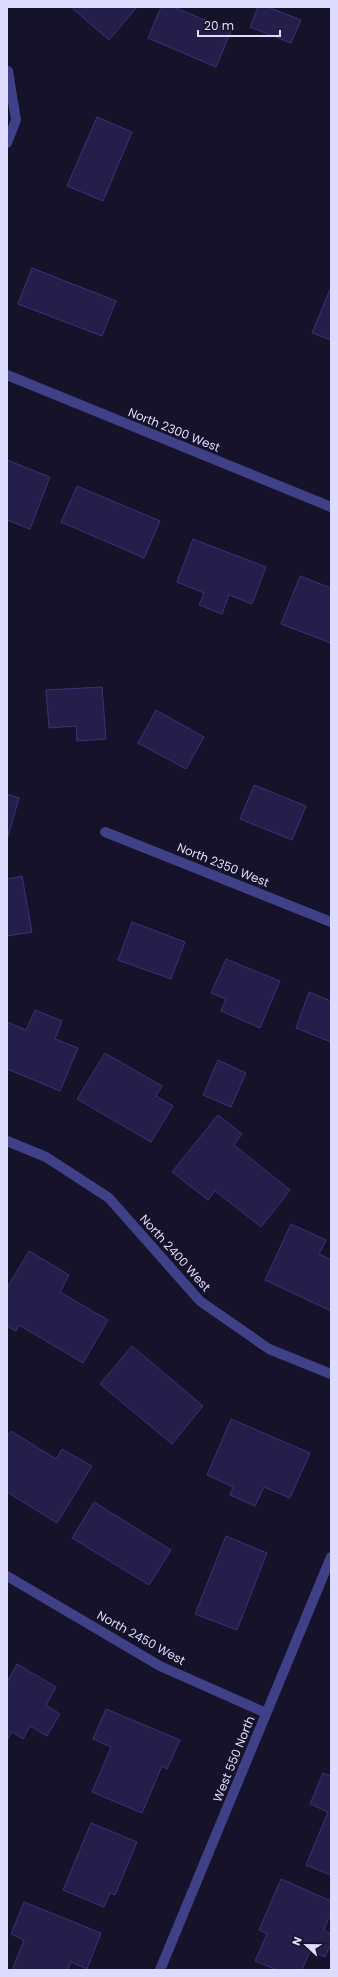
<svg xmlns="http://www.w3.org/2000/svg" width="338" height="1977" font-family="Poppins,sans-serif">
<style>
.building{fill:#251e4a;stroke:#3b3175}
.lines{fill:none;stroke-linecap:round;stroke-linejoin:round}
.minor{stroke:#3f4087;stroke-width:10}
.labels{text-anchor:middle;stroke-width:3;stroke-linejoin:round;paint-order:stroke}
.street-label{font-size:12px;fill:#dedcfe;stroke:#15122a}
</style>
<rect width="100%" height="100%" fill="#15122a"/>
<path class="building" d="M74 7H137L109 40 73 9Z
M161 7H174L231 31 216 67 148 38Z
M258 7H268L301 20 291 43 250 27Z
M97 117 132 132 103 201 67 186Z
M32 268 116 301 102 336 18 304Z
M331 287V340L312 333Z
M7 460 50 477 30 529 7 520Z
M77 486 160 521 144 558 61 522Z
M193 539 266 567 252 604 229 595 222 614 199 605 204 593 177 582Z
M300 576 331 588V643L281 624Z
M102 687 106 739 77 741 76 726 49 728 46 690Z
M156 710 204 737 186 769 138 743Z
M254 785 306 806 292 840 240 819Z
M7 794 19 798 7 840Z
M22 876 32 932 7 936V879Z
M132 922 185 942 171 979 118 960Z
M226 959 280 981 260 1028 221 1011 226 999 211 993Z
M309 992 331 1001V1042L296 1028Z
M35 1010 62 1021 55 1039 78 1048 60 1091 7 1069V1022L26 1030Z
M105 1053 162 1086 156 1096 173 1106 151 1142 77 1099Z
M218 1060 246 1073 231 1107 203 1095Z
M218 1115 242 1134 234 1145 290 1190 261 1227 215 1191 208 1200 172 1172Z
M291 1224 326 1240 319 1254 331 1260V1311L265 1280Z
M29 1251 69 1275 60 1292 108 1320 83 1363 19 1325 16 1331 7 1326V1288Z
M132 1346 203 1406 172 1444 100 1384Z
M231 1419 310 1453 290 1498 264 1487 255 1506 230 1495 233 1487 207 1475Z
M11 1431 56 1459 62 1449 92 1466 57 1523 7 1492V1437Z
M94 1502 171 1550 149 1585 72 1538Z
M226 1536 267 1553 237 1630 195 1614Z
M17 1664 56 1687 46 1705 60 1714 47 1736 30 1726 23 1739 12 1732 7 1740V1682Z
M106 1709 180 1740 167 1769 162 1766 142 1813 92 1792 111 1747 93 1739Z
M323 1773 331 1776V1875L306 1865 328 1812 310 1804Z
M91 1823 137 1842 115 1895 110 1893 104 1907 63 1890Z
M281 1879 331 1901V1913L324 1930 331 1934V1944L325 1957 310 1951 302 1970H277L255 1961 267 1934 259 1930Z
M24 1902 101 1933 87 1969 71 1962 68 1970H12L24 1940 11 1934Z"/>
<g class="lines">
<path class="minor" d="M7 143 16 120 8 71
M7 375 331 507
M105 832 331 922
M7 1141 46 1157 109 1198 200 1301 269 1349 331 1374
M7 1576 160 1666 266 1713
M160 1970 331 1557"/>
</g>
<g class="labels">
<g class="street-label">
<text transform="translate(174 430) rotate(22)" y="4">North 2300 West</text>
<text transform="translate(223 865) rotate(22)" y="4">North 2350 West</text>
<text transform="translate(175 1253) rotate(48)" y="4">North 2400 West</text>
<text transform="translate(141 1638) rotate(29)" y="4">North 2450 West</text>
<text transform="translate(234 1759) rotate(-68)" y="4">West 550 North</text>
</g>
</g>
<rect width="338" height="1977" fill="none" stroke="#dedcfe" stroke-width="16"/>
<g transform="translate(306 1945) rotate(292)" stroke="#15122a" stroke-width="3" paint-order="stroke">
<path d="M0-3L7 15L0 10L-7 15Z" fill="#dedcfe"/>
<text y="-6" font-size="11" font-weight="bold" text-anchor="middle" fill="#dedcfe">N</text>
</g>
<path d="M198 30v6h82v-6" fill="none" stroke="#dedcfe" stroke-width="2"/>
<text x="204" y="30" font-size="12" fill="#dedcfe" stroke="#15122a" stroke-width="3" paint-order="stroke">20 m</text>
</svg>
